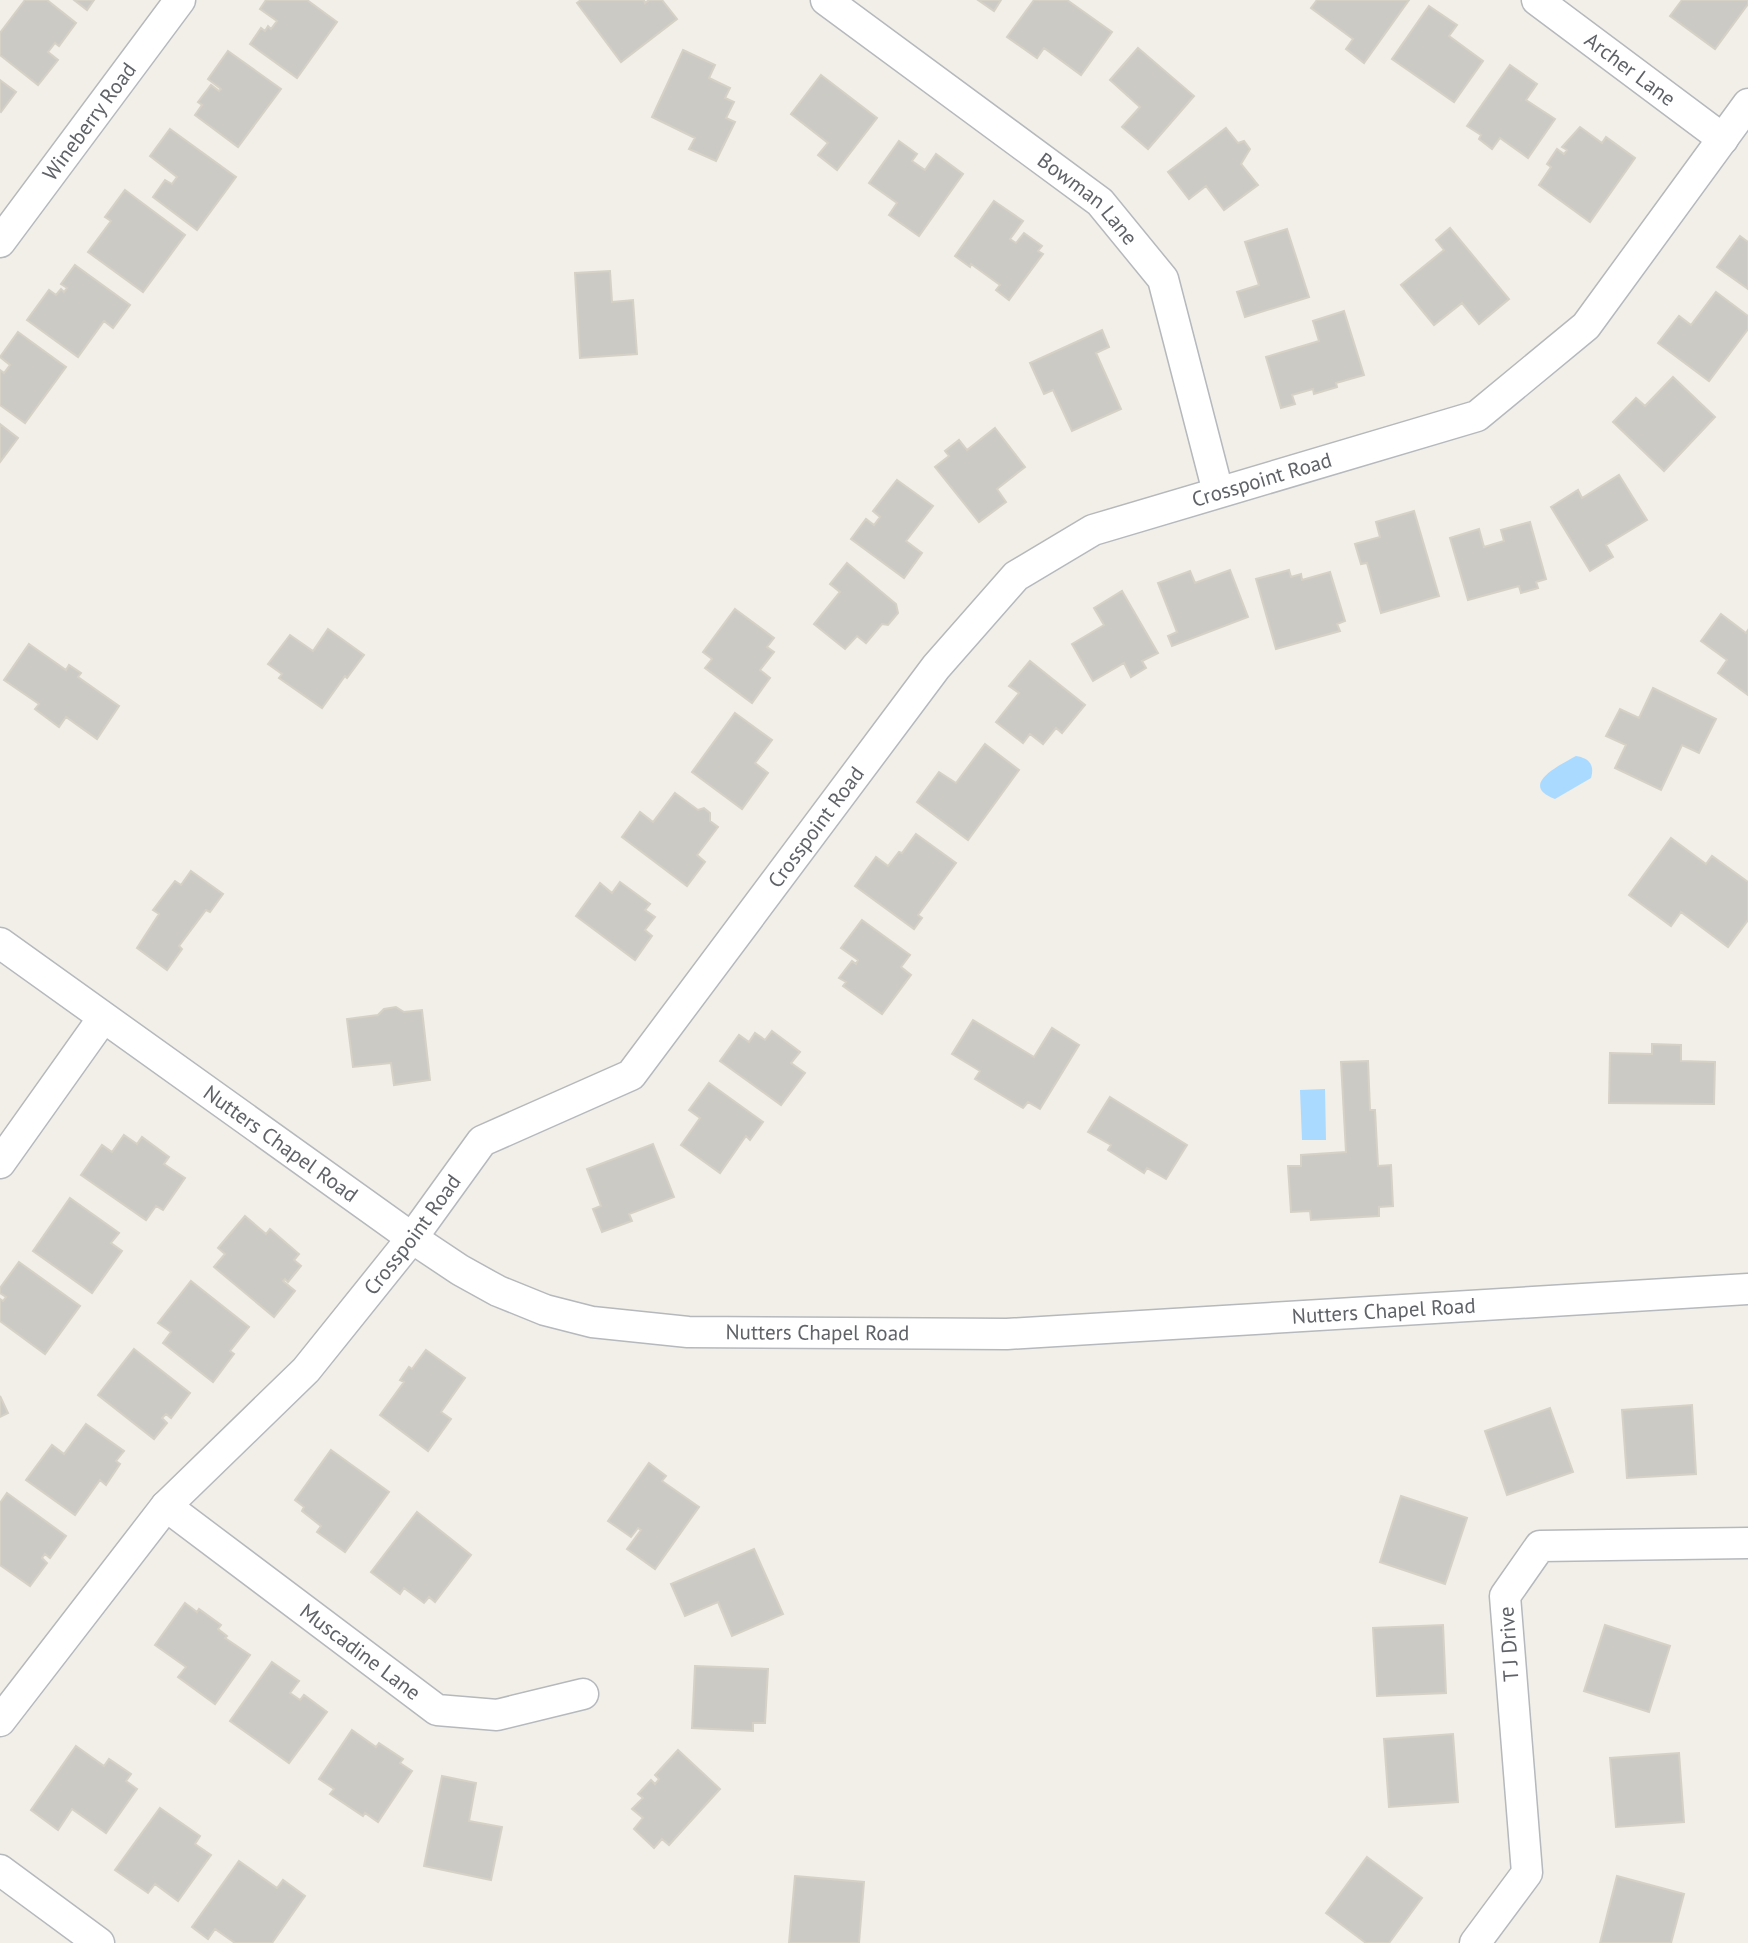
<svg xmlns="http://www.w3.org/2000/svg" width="1748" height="1943" font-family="'PT Sans',sans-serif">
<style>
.water{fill:#aadaff}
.building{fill:#cccac5;stroke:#d6d1c6;stroke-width:2}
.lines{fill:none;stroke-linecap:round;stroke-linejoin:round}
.minor-casing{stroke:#b5b8bc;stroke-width:33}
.minor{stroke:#fff;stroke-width:30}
.labels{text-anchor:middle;stroke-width:6;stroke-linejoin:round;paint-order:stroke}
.street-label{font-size:21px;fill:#5f6368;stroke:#fff}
</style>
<rect width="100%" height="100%" fill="#f1efe8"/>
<path class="water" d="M1576 756C1589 758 1595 765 1591 778L1555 799C1517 785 1562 764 1576 756Z
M1325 1089 1326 1140H1302L1300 1090Z"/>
<path class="building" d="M25 0H47L76 23 59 46 55 43 48 52 58 60 38 85 0 55V33Z
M74 0H94L87 10Z
M266 0H307L337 22 297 78 250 44 261 28 265 31 268 26 271 29 277 21 260 9Z
M581 0H644L645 3 649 0H662L677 19 621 62 577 3Z
M978 0H1001L994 11Z
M1034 0H1067L1112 32 1081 75 1044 48 1037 58 1007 37Z
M1317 0H1409L1364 63 1346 49 1353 39 1311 8Z
M1682 0H1748V4L1715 49 1670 16Z
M1429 6 1457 25 1449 36 1483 61 1454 102 1392 59Z
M1138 48 1194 96 1148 149 1122 127 1140 107 1110 80Z
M683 50 715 65 709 78 730 88 725 98 734 102 726 118 735 122 716 161 689 149 695 138 652 117Z
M228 51 281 89 238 147 195 115 202 105 198 102 211 85 219 91 221 89 208 79Z
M1510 65 1537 84 1526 100 1555 119 1528 158 1500 138 1492 149 1479 139 1481 135 1467 126Z
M821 75 877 118 837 170 818 155 828 143 791 114Z
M0 80 16 92 1 112 0 111Z
M1580 127 1602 143 1606 137 1635 158 1590 222 1539 185 1551 167 1547 164 1557 149 1564 154 1567 150 1562 147Z
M1226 128 1238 143 1244 141 1250 149 1241 164 1258 185 1224 210 1206 186 1189 199 1168 172Z
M170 129 236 177 197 230 153 197 165 180 172 184 177 177 150 156Z
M899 141 917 154 912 161 925 170 936 154 963 174 919 236 889 215 897 203 869 183Z
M125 190 185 235 143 292 88 252 111 221 105 217Z
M994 201 1023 221 1010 239 1016 243 1024 233 1042 246 1038 251 1043 254 1009 300 996 290 1000 285 971 264 970 267 955 256Z
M1450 228 1509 299 1479 324 1462 303 1434 325 1401 285 1444 250 1436 240Z
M1287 229 1309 297 1245 317 1237 292 1259 285 1245 242Z
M1740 236 1748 242V289L1717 267Z
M75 265 130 305 113 328 104 321 78 357 27 320 49 290 56 295 61 289 64 292 67 288 61 284Z
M610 271 612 302 633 300 637 354 580 358 575 273Z
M1716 292 1748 316V329L1709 381 1658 343 1679 316 1691 325Z
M1344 311 1364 375 1336 383 1337 387 1314 394 1313 389 1292 395 1295 404 1281 408 1266 357 1319 341 1313 321Z
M1102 330 1109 347 1096 353 1121 409 1072 431 1053 390 1044 394 1030 363Z
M18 332 66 367 25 423 0 405V370L4 373 10 365 0 357Z
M1673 377 1715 417 1664 471 1613 422 1636 398 1645 406Z
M0 424 18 438 0 462Z
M995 428 1025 467 997 489 1006 502 979 522 935 467 949 456 945 451 959 440 967 450Z
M1619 475 1647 520 1606 545 1613 557 1590 571 1551 507 1578 490 1582 498Z
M897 480 933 506 906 541 922 553 904 578 851 539 866 519 874 525 880 517 873 511Z
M1414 511 1439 596 1381 613 1367 563 1361 564 1355 544 1380 537 1376 522Z
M1530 522 1546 579 1536 582 1538 588 1521 593 1519 586 1468 600 1450 538 1479 529 1484 547 1504 541 1501 530Z
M847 563 896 604 898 613 888 625 882 624 866 643 857 636 845 649 814 624 840 592 830 584Z
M1230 570 1248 617 1172 646 1168 636 1177 632 1158 583 1190 571 1195 583Z
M1289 570 1291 577 1301 574 1302 580 1330 572 1345 621 1337 624 1340 631 1276 649 1256 579Z
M1122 591 1158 653 1142 661 1146 668 1131 677 1124 663 1093 681 1072 644 1104 625 1094 608Z
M735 609 774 638 767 647 774 652 760 670 770 678 752 703 705 668 712 659 703 652Z
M1721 614 1746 633 1748 630V695L1718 673 1727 660 1701 641Z
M328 629 364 655 347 678 345 676 322 708 279 678 282 674 268 664 290 635 313 651Z
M29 644 66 670 69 665 81 673 78 677 119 706 97 739 66 717 59 727 35 709 39 704 4 680Z
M1030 661 1085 705 1062 733 1056 728 1043 744 1030 734 1023 743 996 722 1019 693 1009 686Z
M1653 688 1716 719 1699 753 1682 745 1661 790 1615 768 1626 745 1606 736 1620 709 1639 718Z
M735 713 772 740 755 763 768 773 742 809 692 772Z
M985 744 1019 770 968 840 917 802 939 772 956 783Z
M675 793 698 810 704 808 710 813V821L718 827 697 855 705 862 687 886 622 837 640 812 653 822Z
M916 834 956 863 918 915 922 918 914 929 855 886 876 857 888 866 899 852 902 853Z
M1671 838 1706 864 1712 856 1748 882V920L1728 947 1681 912 1671 926 1629 895Z
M191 871 223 894 210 912 206 910 179 946 182 949 167 970 137 948 159 914 153 910 175 881 181 885Z
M620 882 650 904 645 910 655 917 645 930 652 936 635 960 576 916 600 883 612 893Z
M862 920 910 955 901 967 911 975 882 1014 843 986 846 982 839 978 852 961 856 964 858 960 841 948Z
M396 1007 404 1012 422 1010 430 1080 394 1085 391 1063 353 1067 347 1019 378 1015 384 1009Z
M973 1020 1034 1057 1052 1028 1079 1045 1040 1109 1028 1102 1023 1108 975 1079 980 1071 952 1054Z
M772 1031 800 1052 791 1063 805 1073 781 1105 720 1061 739 1035 749 1042 755 1033 765 1040Z
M1652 1044 1681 1045V1061L1715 1062 1714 1104 1609 1103 1610 1053 1652 1054Z
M1368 1061 1370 1110H1375L1378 1166 1391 1165 1393 1206 1379 1207V1216L1311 1220 1310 1211 1291 1212 1288 1166H1301V1155L1346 1152 1341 1062Z
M709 1083 763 1122 750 1140 746 1136 720 1173 681 1145 700 1118 689 1110Z
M1110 1097 1187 1145 1166 1179 1147 1168 1144 1173 1108 1150 1111 1145 1088 1132Z
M124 1135 137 1144 142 1137 169 1157 164 1164 185 1178 163 1210 156 1206 146 1220 81 1175 102 1145 112 1152Z
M653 1144 674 1197 629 1214 632 1221 602 1232 593 1209 601 1206 587 1169Z
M70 1198 119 1233 111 1243 122 1251 92 1293 33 1251Z
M245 1216 266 1234 270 1229 299 1254 294 1260 301 1266 288 1282 285 1279 283 1281 295 1291 274 1317 214 1267 225 1254 218 1248Z
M19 1262 80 1306 45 1354 0 1321V1299L3 1301 6 1297 0 1293V1288Z
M191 1281 249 1327 230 1351 234 1354 213 1382 163 1343 171 1332 158 1323Z
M134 1349 190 1393 171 1418 166 1414 162 1418 167 1423 154 1439 98 1395Z
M426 1350 465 1378 441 1412 451 1419 428 1451 380 1415 404 1382 400 1380 409 1367 412 1369Z
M0 1396 8 1413 0 1417Z
M1692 1405 1696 1474 1627 1478 1622 1410Z
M1550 1408 1573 1472 1507 1495 1485 1431Z
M86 1424 124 1451 116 1461 120 1464 106 1485 100 1480 75 1515 26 1480 52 1445 64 1454Z
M331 1450 389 1492 345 1552 317 1532 321 1526 302 1511 304 1507 295 1500Z
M649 1463 666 1476 662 1481 699 1507 655 1569 627 1549 641 1530 638 1528 631 1537 608 1521Z
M7 1493 66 1536 50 1558 45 1554 42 1558 47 1563 30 1586 0 1565V1503Z
M1401 1496 1467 1518 1445 1584 1380 1562Z
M417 1512 471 1555 435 1602 429 1597 424 1603 404 1588 400 1594 371 1572Z
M754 1549 783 1614 732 1636 718 1602 685 1616 671 1584Z
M185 1603 197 1612 199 1609 221 1625 218 1629 227 1636 225 1638 250 1655 215 1704 178 1677 186 1667 155 1645Z
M1443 1625 1446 1693 1377 1696 1373 1628Z
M1605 1625 1670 1646 1649 1712 1584 1691Z
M272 1662 299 1681 290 1693 300 1700 304 1695 327 1712 289 1763 230 1721Z
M695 1666 768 1669 765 1723H753V1731L692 1728Z
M352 1730 376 1747 379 1743 403 1759 400 1763 412 1771 378 1822 365 1813 363 1816 330 1794 334 1789 319 1779Z
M1453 1734 1458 1802 1389 1807 1384 1739Z
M76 1746 104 1766 109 1759 131 1774 126 1781 137 1789 106 1833 72 1809 58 1830 31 1810Z
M678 1750 720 1789 669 1845 662 1839 654 1848 634 1829 643 1818 632 1809 643 1798 638 1794 651 1780 655 1784 659 1779 655 1775Z
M1679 1753 1684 1822 1616 1827 1610 1758Z
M442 1776 476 1783 469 1821 502 1827 491 1880 424 1866Z
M160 1808 200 1836 195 1844 211 1855 178 1901 155 1884 148 1893 115 1870Z
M1367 1857 1422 1898 1389 1943H1366L1326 1913Z
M239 1861 277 1888 283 1880 305 1896 272 1943H235L215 1929 208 1939 192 1927Z
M795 1876 864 1882 859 1943H789Z
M1617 1876 1684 1894 1671 1943H1600Z"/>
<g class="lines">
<g class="minor-casing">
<g id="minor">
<path id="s1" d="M826 0 1100 202 1163 279 1218 492"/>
<path id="s2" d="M1537 0 1723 139"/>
<path id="s3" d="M0 242 180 0"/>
<path id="s4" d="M0 943 412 1238 460 1270 498 1291 545 1310 592 1322 688 1332 1007 1334 1748 1289"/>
<path d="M0 1163 103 1018"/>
<path id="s5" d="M166 1506 437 1710 497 1715 583 1694"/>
<path id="s6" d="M0 1721 166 1506 306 1370 412 1238 482 1141 631 1075 936 667 1016 576 1093 530 1477 416 1586 326 1748 104"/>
<path d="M0 1870 99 1943"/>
<path d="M1475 1943 1527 1873 1505 1596 1540 1546 1748 1543"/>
</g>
</g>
<use href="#minor" class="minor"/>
</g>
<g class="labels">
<g class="street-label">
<text dy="7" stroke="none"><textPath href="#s2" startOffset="116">Archer Lane</textPath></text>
<text dy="7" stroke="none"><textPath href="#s3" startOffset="150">Wineberry Road</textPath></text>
<text dy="7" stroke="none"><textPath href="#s1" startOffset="329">Bowman Lane</textPath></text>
<text dy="7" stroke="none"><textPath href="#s6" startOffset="1815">Crosspoint Road</textPath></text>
<text dy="7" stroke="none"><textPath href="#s6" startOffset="1228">Crosspoint Road</textPath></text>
<text dy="7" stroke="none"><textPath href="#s4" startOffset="345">Nutters Chapel Road</textPath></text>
<text dy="7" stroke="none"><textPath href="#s6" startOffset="639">Crosspoint Road</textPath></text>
<text dy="7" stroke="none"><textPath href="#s4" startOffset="1500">Nutters Chapel Road</textPath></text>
<text dy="7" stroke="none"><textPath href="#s4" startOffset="933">Nutters Chapel Road</textPath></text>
<text transform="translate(1509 1644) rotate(-94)" y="7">T J Drive</text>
<text dy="7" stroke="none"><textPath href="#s5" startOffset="243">Muscadine Lane</textPath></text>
</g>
</g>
</svg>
